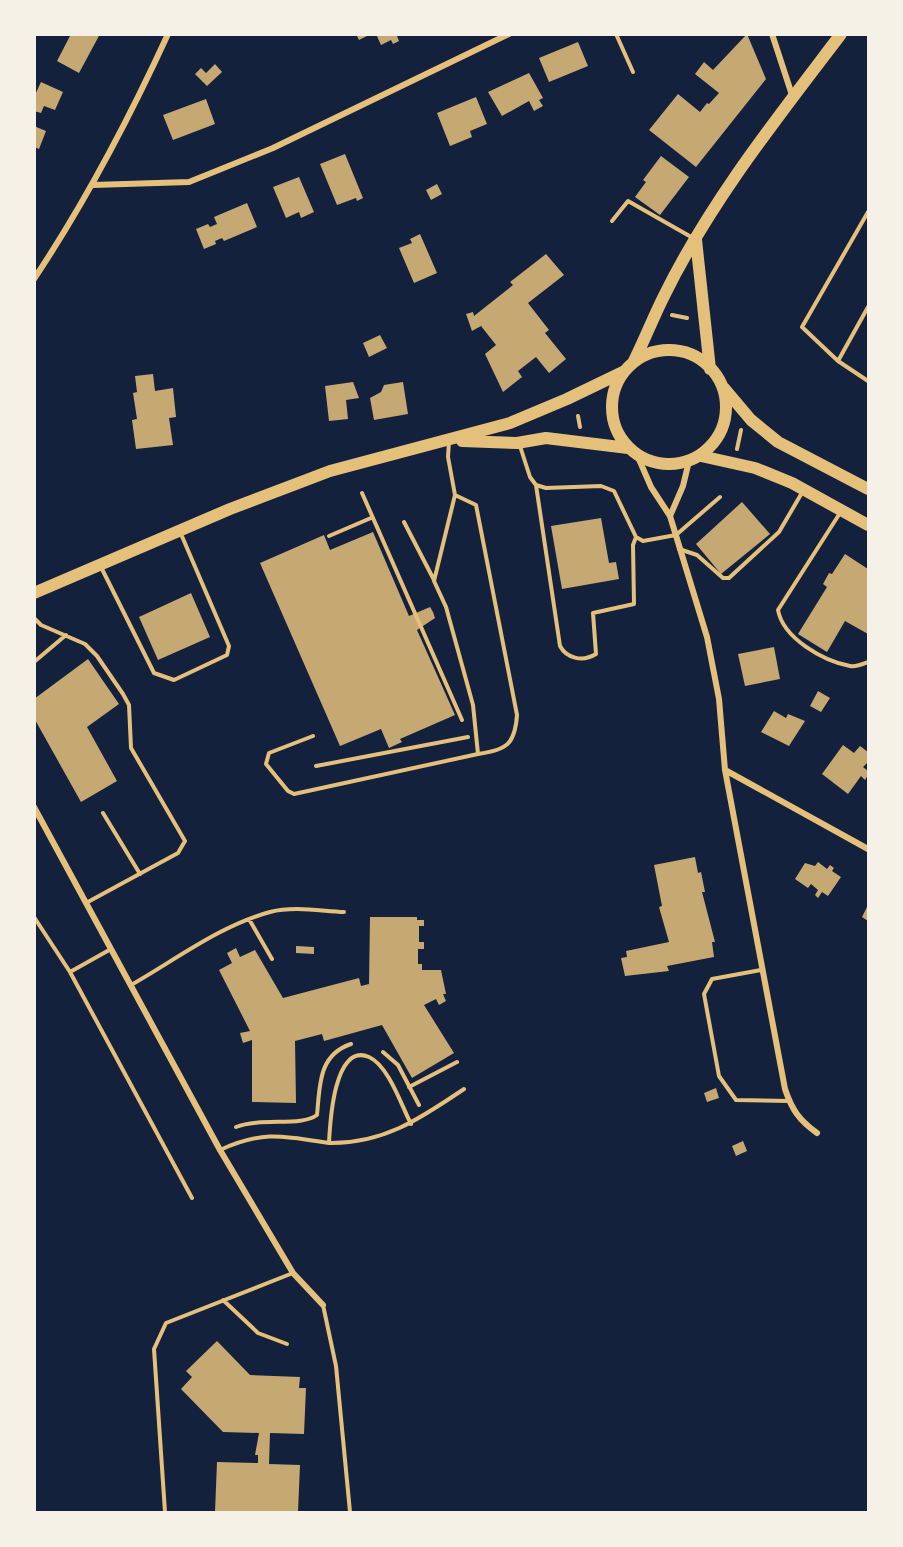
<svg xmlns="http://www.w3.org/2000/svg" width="903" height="1547" font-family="Figtree,sans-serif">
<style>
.building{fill:#c6a872}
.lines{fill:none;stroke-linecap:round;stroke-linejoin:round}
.path{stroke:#e5c07b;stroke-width:4}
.service{stroke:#e5c07b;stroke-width:4}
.minor{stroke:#e5c07b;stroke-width:6}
.secondary{stroke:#e5c07b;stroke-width:12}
</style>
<rect width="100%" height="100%" fill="#14213d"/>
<path class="building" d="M71 34H100L79 73 57 61Z
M356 34H371L359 40Z
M376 34H401L397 36 399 41 393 44 391 40 381 45Z
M747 34 766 79 696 167 649 130 678 94 700 112 707 103 709 104 719 93 695 74 704 62 713 70Z
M578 42 588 66 549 82 539 58Z
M215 64 222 72 207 86 195 74 201 68 206 73Z
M529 73 543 98 539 100 543 106 534 111 529 101 502 116 488 92Z
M41 82 63 92 55 110 44 106 41 113 34 111V97Z
M476 97 487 124 470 131 472 137 450 146 437 113Z
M206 99 215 124 173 140 163 115Z
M34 126 46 131 39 149 34 147Z
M345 154 363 198 357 201 356 198 337 205 320 164Z
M661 156 689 177 660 215 635 197 646 182 643 180Z
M299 177 314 212 301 218 299 212 286 218 273 187Z
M437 184 442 194 431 200 426 190Z
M247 203 257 227 224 241 222 238 215 241 216 244 204 249 196 229 208 224 210 227 217 224 214 217Z
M420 234 437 273 414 283 399 248 412 243 410 239Z
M546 254 564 275 528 303 549 330 545 333 566 359 549 373 536 357 518 371 522 377 503 392 485 354 496 345 481 326 472 331 466 314 473 312 474 316 513 285 510 282Z
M380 335 387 348 369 357 363 343Z
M153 374 155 391 173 388 176 417 169 418 173 445 136 449 132 420 137 419 133 393 137 392 135 376Z
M353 382 359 398 346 400 348 419 329 421 325 386Z
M403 382 408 414 374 420 370 398 381 392 384 385Z
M742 502 770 534 721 574 696 544Z
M601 518 609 563 616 562 619 579 562 589 551 526Z
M373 532 409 616 430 607 433 612 435 618 417 630 455 715 400 739 402 742 389 748 381 729 340 746 260 563 324 535 330 550Z
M845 554 868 569V634L845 621 827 652 798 634 827 587 823 584 829 573 832 574Z
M191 593 210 637 158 660 139 617Z
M774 647 780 679 745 686 738 654Z
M88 659 119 704 87 727 117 781 81 802 34 718V699Z
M818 691 830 698 821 712 810 706Z
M774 711 786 718 788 714 805 721 789 746 761 732Z
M843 745 854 753 860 746 868 752V762L863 767 868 771V775L865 780 861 776 848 794 822 774Z
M695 857 698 873 701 872 705 892H702L715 942H712L714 957 667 966 669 971 625 976 621 958 627 957 626 951 669 942 659 907 662 906 654 865Z
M818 862 827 869 830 865 834 868 832 871 841 877 828 896 822 892 818 898 815 895 818 890 811 884 808 888 795 879 805 863 815 866Z
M868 905V921L862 917Z
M370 917H417V920H424V926H419V942H424V949H418V964H422V970H441L446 994H443L446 1001 439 1005 436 999 424 1005 454 1053 412 1078 382 1025 324 1041 322 1034 295 1041 296 1103 252 1102V1040L243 1043 240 1033 250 1031 219 970 232 963 227 953 236 948 240 957 255 950 283 998 359 978 361 986 369 984Z
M296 946 314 947V954L296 953Z
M716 1088 719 1098 707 1102 704 1093Z
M743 1141 747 1151 736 1156 732 1146Z
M217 1341 250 1375 300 1377 299 1388H306L304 1434 270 1433 269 1464 300 1465 298 1512H215L217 1462 258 1463V1455H255L259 1433 223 1432 181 1389 192 1377 186 1371Z"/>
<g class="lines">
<path class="path" d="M672 315 687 318
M578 416 580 427
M737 449 741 430
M362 493 462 720
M329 536 371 518
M316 766 468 737
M383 1052 398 1065 419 1105
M409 1087 457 1062
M236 1127C262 1117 301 1127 317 1115 320 1086 318 1055 351 1044"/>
<path class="service" d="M616 34 633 72
M612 221 628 201 693 238
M868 307 838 361 868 381
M838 361 802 327 868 212
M520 446 530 477 536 485 546 488 601 486 614 491 636 537 643 541 676 535 720 497
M536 485 560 646C567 659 583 662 596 654L593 613 634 604 633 545 636 537
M455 495 476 505 517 715C515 744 507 750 478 754
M840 513 778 610C783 638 823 661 850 666 856 667 863 664 868 662
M404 522 434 580
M679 549 697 555 723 578H729L779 532 803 491
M101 567 154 673 174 680 227 655 229 646 181 534
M34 618 41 625 85 644 97 656 123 694 129 705 131 748 185 841 178 853 86 903
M34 662 66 635
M313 736 269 753 266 764 288 791 294 794 478 754 473 705 446 607 434 581 455 495 448 457 449 441
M103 813 140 874
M34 917 70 972 192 1198
M249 919 272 959
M761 970 712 979 704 994 719 1076 736 1100 789 1101
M70 972 111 949
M131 985C175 960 221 925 270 912 294 906 320 911 344 912
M329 1143C384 1144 421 1118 464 1089
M220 1150C263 1130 284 1136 329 1143 330 1123 334 1042 369 1057 389 1066 402 1107 411 1124
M223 1300 258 1333 287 1344
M323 1305 336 1366 350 1512
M165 1512 154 1349 166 1323 293 1273"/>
<path class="minor" d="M772 34 793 98
M93 185 189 182 273 148 509 34
M34 279C86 201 129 119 168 34
M638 457 651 487 670 516 683 486 689 461
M670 516 707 637 719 699 725 770 785 1089C792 1110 799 1120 817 1133
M725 770 868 849
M34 807 220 1150 293 1273 323 1305"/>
<path class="secondary" d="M696 240 710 369
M612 407a57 57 0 1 1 114 0a57 57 0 1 1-114 0Z
M633 363C644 341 653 318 664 296 710 202 778 117 841 34
M724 388 751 420 778 442 868 489
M462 441 517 443 546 438 628 448
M701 456 755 468 792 483 868 525
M34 593 230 509 330 471 510 423 567 399 623 372"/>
</g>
<rect width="903" height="1547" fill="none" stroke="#f6f1e7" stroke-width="72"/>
</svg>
